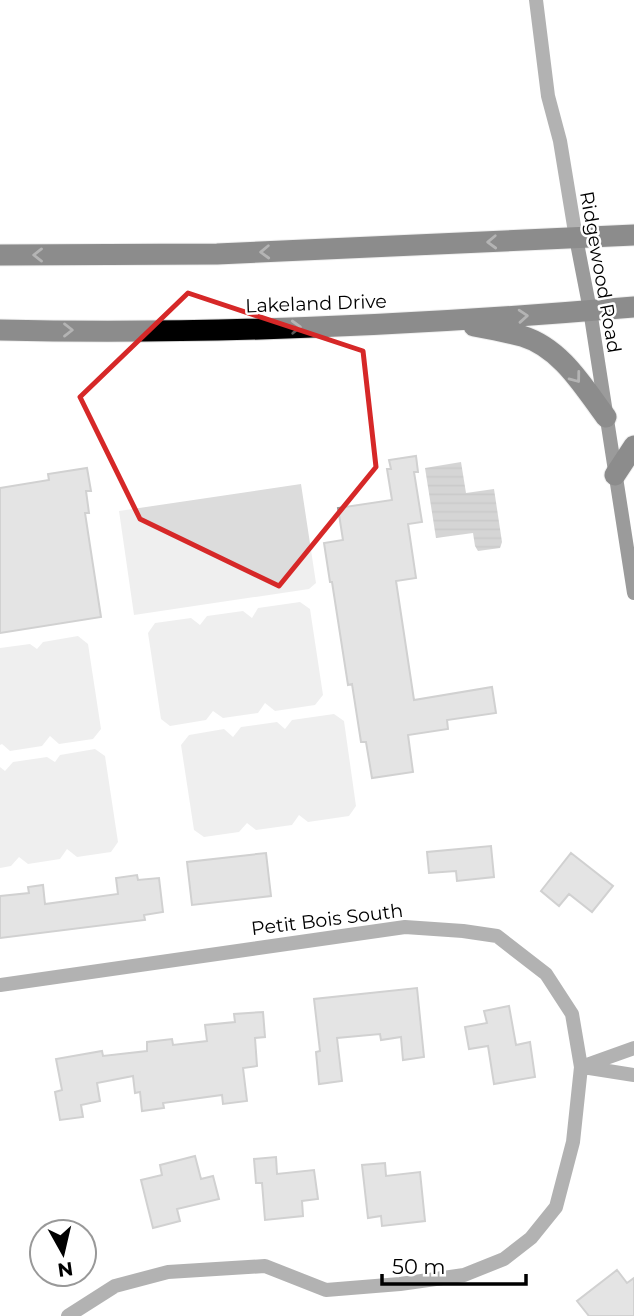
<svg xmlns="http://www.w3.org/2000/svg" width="634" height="1316" font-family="Montserrat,sans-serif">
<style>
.green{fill:#dcdcdc}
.water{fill:url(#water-rules)}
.building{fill:#c4c4c4;stroke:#999;stroke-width:2}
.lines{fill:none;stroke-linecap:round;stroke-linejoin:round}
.highway-casing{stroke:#dbdbdb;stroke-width:23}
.street{stroke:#555;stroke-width:14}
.secondary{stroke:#222;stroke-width:14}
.highway{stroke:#000;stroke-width:21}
.oneway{stroke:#595959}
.marked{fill:none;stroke:#d62828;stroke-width:5;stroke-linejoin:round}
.labels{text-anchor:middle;stroke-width:5;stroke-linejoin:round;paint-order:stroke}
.street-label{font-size:19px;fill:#000;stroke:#fff}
</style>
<defs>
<pattern id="water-rules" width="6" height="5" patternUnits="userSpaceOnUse" patternTransform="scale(1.75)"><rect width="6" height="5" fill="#a3a3a3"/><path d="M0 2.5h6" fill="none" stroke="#8b8b8b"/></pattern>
</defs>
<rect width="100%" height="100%" fill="#fff"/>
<path class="green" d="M301 484 316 583 309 589 134 615 119 511Z
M300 602 310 609 323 695 315 705 275 711 265 703 258 713 223 718 213 711 206 720 170 726 161 719 148 633 155 623 191 618 200 625 207 616 243 611 252 618 258 608Z
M78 636 88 644 101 729 93 739 59 744 50 736 42 746 10 751 2 744 0 745V648L30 644 37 649 43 642Z
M334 714 344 721 356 806 349 816 308 822 299 815 292 825 256 830 247 823 239 832 204 837 194 830 181 745 189 735 224 729 233 737 241 727 277 722 285 729 292 720Z
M95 749 105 756 118 842 111 852 77 857 67 849 60 859 28 864 19 857 11 866 0 868V767L5 771 13 762 47 757 55 762 60 755Z"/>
<path class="water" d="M461 462 466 493 494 489 502 542 500 548 478 551 475 546 473 533 436 538 425 468Z"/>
<path class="building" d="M416 456 418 472H414L422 522 408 524 416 578 396 581 414 700 492 687 496 713 447 720 448 729 408 735 413 772 372 778 366 742H361L352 684 348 685 332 582H330L324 543 343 540 338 508 392 500 387 469H391L389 460Z
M87 468 91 491H86L89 513H85L101 617 0 633V488L49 480 48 474Z
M491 846 494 877 457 881 456 871 429 873 427 852Z
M266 853 271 896 192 905 187 862Z
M571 853 613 886 592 912 569 894 559 906 541 891Z
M137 875 138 880 159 878 163 912 144 915 145 920 0 938V896L29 893 28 887 43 885 45 904 118 894 116 878Z
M417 988 424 1057 403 1060 401 1037 381 1040 380 1034 337 1038 342 1081 319 1084 316 1052 320 1051 314 999Z
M509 1006 516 1045 530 1042 535 1077 494 1084 488 1046 469 1049 465 1027 487 1023 484 1011Z
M263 1012 265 1037 255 1038 257 1066 243 1068 247 1101 223 1104 222 1095 163 1103 164 1108 142 1111 140 1092 135 1093 133 1076 97 1083 100 1101 81 1105 83 1117 60 1120 55 1092 62 1090 56 1059 102 1051 103 1056 147 1051V1042L172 1039 173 1045 207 1041 205 1025 235 1022 234 1014Z
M195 1156 201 1179 213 1176 219 1199 177 1209 180 1221 153 1228 141 1180 162 1175 160 1165Z
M276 1157 277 1174 314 1170 318 1199 302 1201 303 1216 265 1220 262 1183H256L254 1159Z
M385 1163 386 1176 420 1172 425 1221 382 1226 381 1216 368 1218 362 1165Z
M617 1270 627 1283 634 1278V1316H589L577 1301Z"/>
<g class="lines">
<g class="highway-casing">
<path id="highway" d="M0 255 217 254 634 235
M474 326C490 329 506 332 522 336 561 348 583 386 606 417
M0 330C211 335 423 325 634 307
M615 475 634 446"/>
</g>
<path class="street" d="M536 0 548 96 560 141 576 238
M0 985 405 927 463 931 497 936 546 974 572 1014 581 1067 573 1142 556 1207 531 1238 504 1259 464 1275 400 1284 326 1290 265 1266 168 1272 115 1286 68 1316
M581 1067 634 1048
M583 1067 634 1075"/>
<path class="secondary" d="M576 238 590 310 634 593"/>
<use href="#highway" class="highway"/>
</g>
<defs><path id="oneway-chevron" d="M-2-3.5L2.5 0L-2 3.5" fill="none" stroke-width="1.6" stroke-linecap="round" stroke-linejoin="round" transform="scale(1.75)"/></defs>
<g class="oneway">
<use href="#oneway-chevron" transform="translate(492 242) rotate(178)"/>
<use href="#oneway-chevron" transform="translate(265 252) rotate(178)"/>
<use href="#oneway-chevron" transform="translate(38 255) rotate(180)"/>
<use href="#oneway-chevron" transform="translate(523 316) rotate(-4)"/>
<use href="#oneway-chevron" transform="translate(296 327) rotate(-2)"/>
<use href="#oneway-chevron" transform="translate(68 330)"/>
<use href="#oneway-chevron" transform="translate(576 378) rotate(53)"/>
</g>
<path d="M0 0H634V1316H0ZM188 293 363 351 376 467 279 586 140 519 80 397Z" fill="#fff" fill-opacity=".55" fill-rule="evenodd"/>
<path class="marked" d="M188 293 363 351 376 467 279 586 140 519 80 397Z"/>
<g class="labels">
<g class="street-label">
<text transform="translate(601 272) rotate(80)" y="7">Ridgewood Road</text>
<text transform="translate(316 303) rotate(-2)" y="7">Lakeland Drive</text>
<text transform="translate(327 919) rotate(-7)" y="7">Petit Bois South</text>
</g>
</g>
<g transform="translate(63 1253) rotate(172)"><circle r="33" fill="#ffffff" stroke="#999999" stroke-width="2"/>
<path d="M0-5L12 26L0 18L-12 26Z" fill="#000000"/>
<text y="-10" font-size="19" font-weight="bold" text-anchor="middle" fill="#000000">N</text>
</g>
<path d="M382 1274v10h144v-10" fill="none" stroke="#000000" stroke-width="3.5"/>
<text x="392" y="1274" font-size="21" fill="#000000" stroke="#ffffff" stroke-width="5" paint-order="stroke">50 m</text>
</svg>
